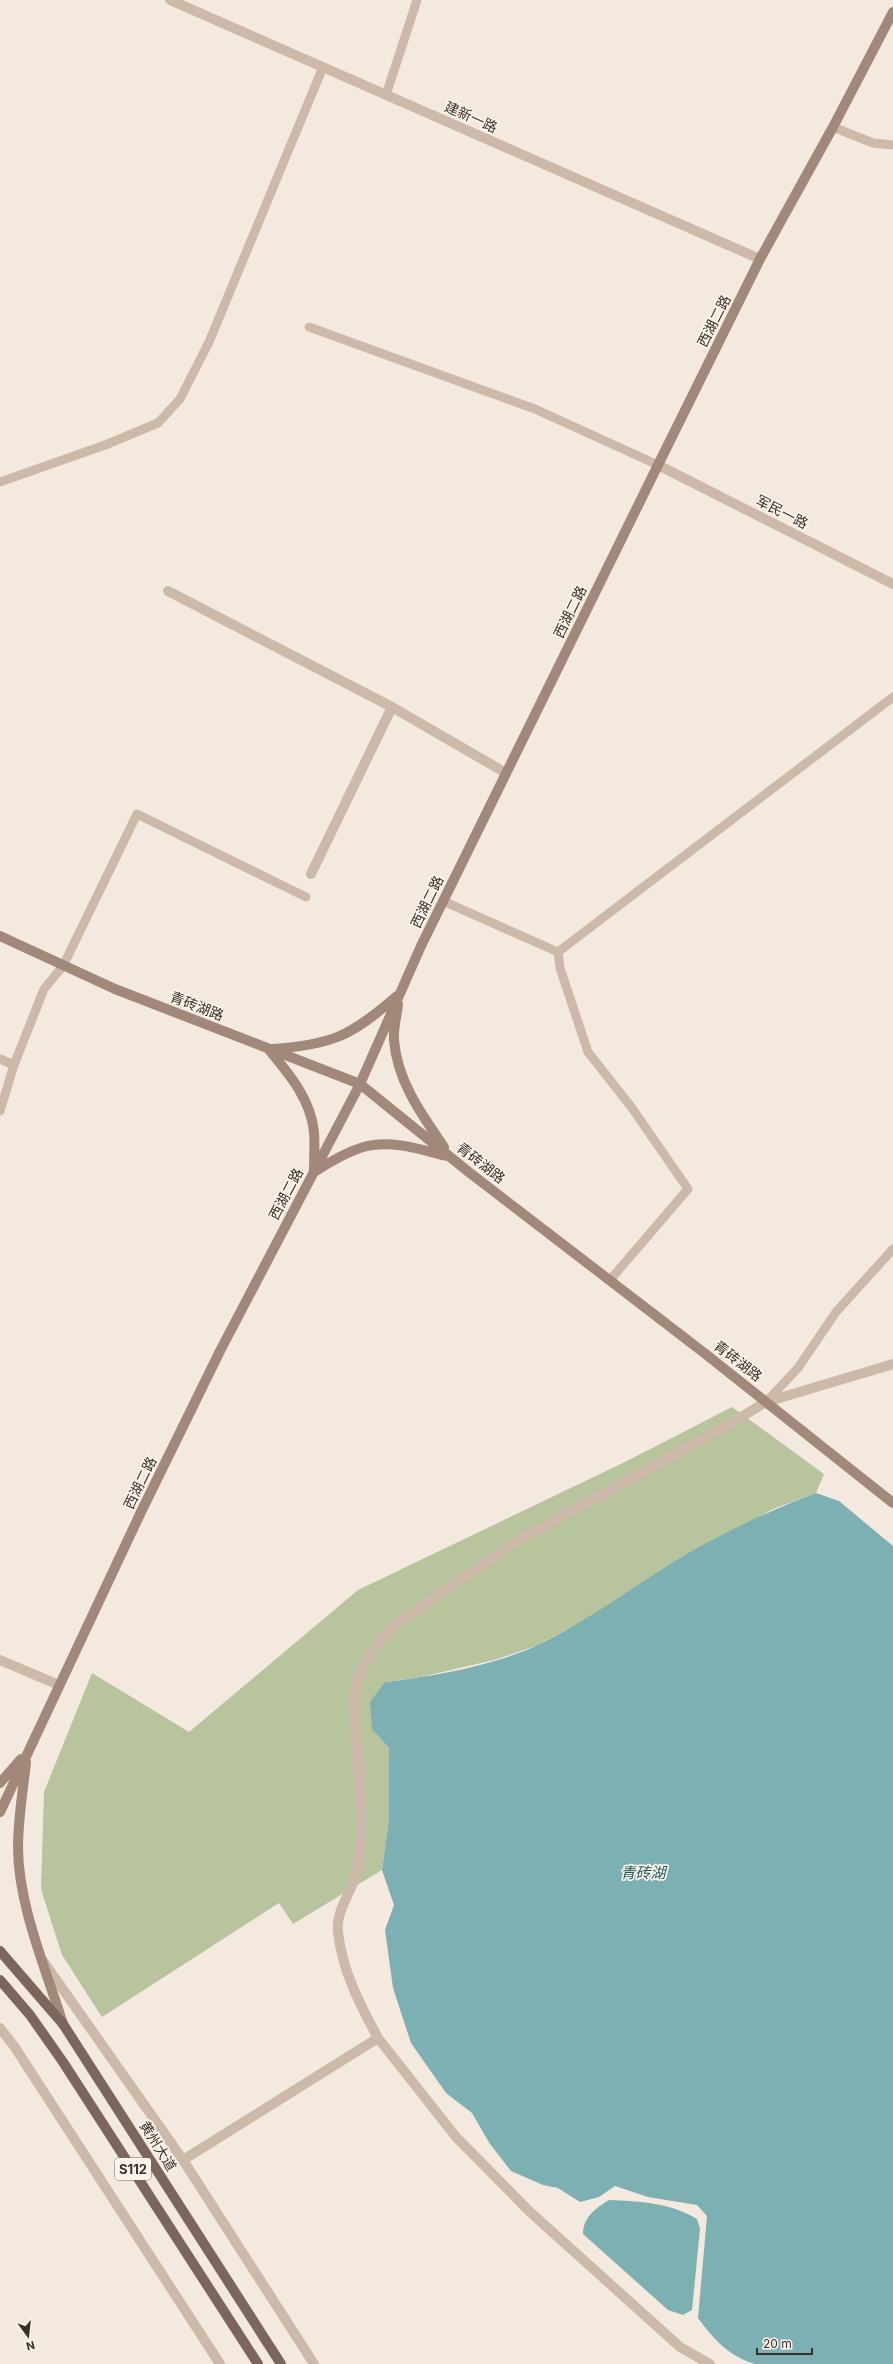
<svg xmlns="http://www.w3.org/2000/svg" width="893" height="2364" font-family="Inter,'Noto Sans SC',sans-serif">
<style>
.green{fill:#b7c49d}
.water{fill:#7cb0b2}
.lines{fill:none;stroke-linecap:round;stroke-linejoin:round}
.lane{stroke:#cdb9a9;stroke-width:9}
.street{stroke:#cdb9a9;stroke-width:10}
.secondary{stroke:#a1887a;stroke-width:10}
.primary{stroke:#7c655a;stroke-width:10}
.labels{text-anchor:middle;stroke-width:3.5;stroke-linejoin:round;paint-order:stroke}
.shield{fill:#fbf4eb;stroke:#746963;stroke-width:1}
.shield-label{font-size:13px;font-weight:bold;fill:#3a2e29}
.street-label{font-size:14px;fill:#3a2e29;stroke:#fbf4eb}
.water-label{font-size:15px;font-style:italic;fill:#1d5a5d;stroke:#fbf4eb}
</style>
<rect width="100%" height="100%" fill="#f4e9de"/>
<path class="green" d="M732 1407 824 1474 816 1493 773 1509 587 1619 536 1646 494 1660 421 1677 385 1682 372 1729 389 1748V1819L382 1870 293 1924 279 1903 102 2017 62 1955 41 1889 44 1792 92 1673 189 1732 358 1590 627 1461Z"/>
<path class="water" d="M816 1493 839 1501 893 1546V2364H755C729 2356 714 2340 698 2318L707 2216 697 2205 648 2197 615 2186 599 2197 580 2202 558 2188 543 2185 511 2171 490 2144 472 2113 446 2093 411 2043 393 1988 385 1930 394 1905 382 1870 389 1819V1748L372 1729 370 1702 385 1682C433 1676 493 1666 538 1645 590 1620 635 1585 685 1555 727 1531 771 1510 816 1493Z
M609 2200C639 2201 672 2203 697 2219L700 2229 692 2310 683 2315 668 2310 583 2234C583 2217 596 2208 609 2200Z"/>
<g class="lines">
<path class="lane" d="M386 95 417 0
M833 127 873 143 893 145
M309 327 535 409 658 465
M0 482 105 445 158 423 180 399 209 342 323 67
M443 901 558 952
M0 1059 14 1065
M0 1111 14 1065 44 989 63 966 137 814 306 897
M610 1280 688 1189 632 1108 588 1052 560 968 558 952 893 697
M766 1402 798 1368 836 1312 893 1249"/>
<path class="street" d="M170 0 760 259
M658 465 893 584
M168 591 392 707 506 773
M311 874 392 707
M0 1660 59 1685
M43 1961 183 2160 314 2364
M0 2028 14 2046 220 2364
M378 2038C360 2005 342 1970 338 1932 335 1909 355 1889 358 1866 365 1825 359 1781 356 1739 355 1721 352 1701 357 1682 362 1661 378 1643 392 1627L515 1542 723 1428 766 1402 893 1364
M183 2160 378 2038 456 2137 529 2211 680 2347 710 2364"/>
<path class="secondary" d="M0 936 115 989 360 1084 470 1173 703 1352 893 1503
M398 1004C397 1015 393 1029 394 1040 397 1081 422 1115 444 1147
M272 1049C332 1045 351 1036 397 996
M270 1051C290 1075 311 1100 314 1132 315 1144 314 1157 314 1170
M314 1172C330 1162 348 1151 367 1146 393 1140 422 1150 447 1156
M26 1762C23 1790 18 1819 18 1847 18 1905 46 1969 63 2024
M0 1783 21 1759
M0 1812 141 1512 220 1351 360 1084 421 946 658 465 760 259 833 127 893 12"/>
<path class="primary" d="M0 1951 63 2024 281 2364
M0 1980 30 2015 63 2062 258 2364"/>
</g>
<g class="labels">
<rect class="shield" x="115" y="2158" width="36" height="22" rx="3"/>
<g class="shield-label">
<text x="133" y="2174">S112</text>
</g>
<g class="street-label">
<text transform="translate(471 117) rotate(24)" y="5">建新一路</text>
<text transform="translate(714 321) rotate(-63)" y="5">西湖二路</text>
<text transform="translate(782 512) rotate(27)" y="5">军民一路</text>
<text transform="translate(570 612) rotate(-64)" y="5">西湖二路</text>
<text transform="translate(427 902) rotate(-64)" y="5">西湖二路</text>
<text transform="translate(197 1006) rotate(21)" y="5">青砖湖路</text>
<text transform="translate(481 1163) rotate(38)" y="5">青砖湖路</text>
<text transform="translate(286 1194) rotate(-62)" y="5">西湖二路</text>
<text transform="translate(738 1361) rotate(38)" y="5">青砖湖路</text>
<text transform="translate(140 1483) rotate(-64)" y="5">西湖二路</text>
<text transform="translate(158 2146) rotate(58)" y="5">黄州大道</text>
</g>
<g class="water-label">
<text x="643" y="1878">青砖湖</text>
</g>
</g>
<g transform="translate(28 2336) rotate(165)" stroke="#fbf4eb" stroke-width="3" paint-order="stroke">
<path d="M0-3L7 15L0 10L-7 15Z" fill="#3a2e29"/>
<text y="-6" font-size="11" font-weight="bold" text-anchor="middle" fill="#3a2e29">N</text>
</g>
<path d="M757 2348v6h55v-6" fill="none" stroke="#3a2e29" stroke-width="2"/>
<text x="763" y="2348" font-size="12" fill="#3a2e29" stroke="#fbf4eb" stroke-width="3" paint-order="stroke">20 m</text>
</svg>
